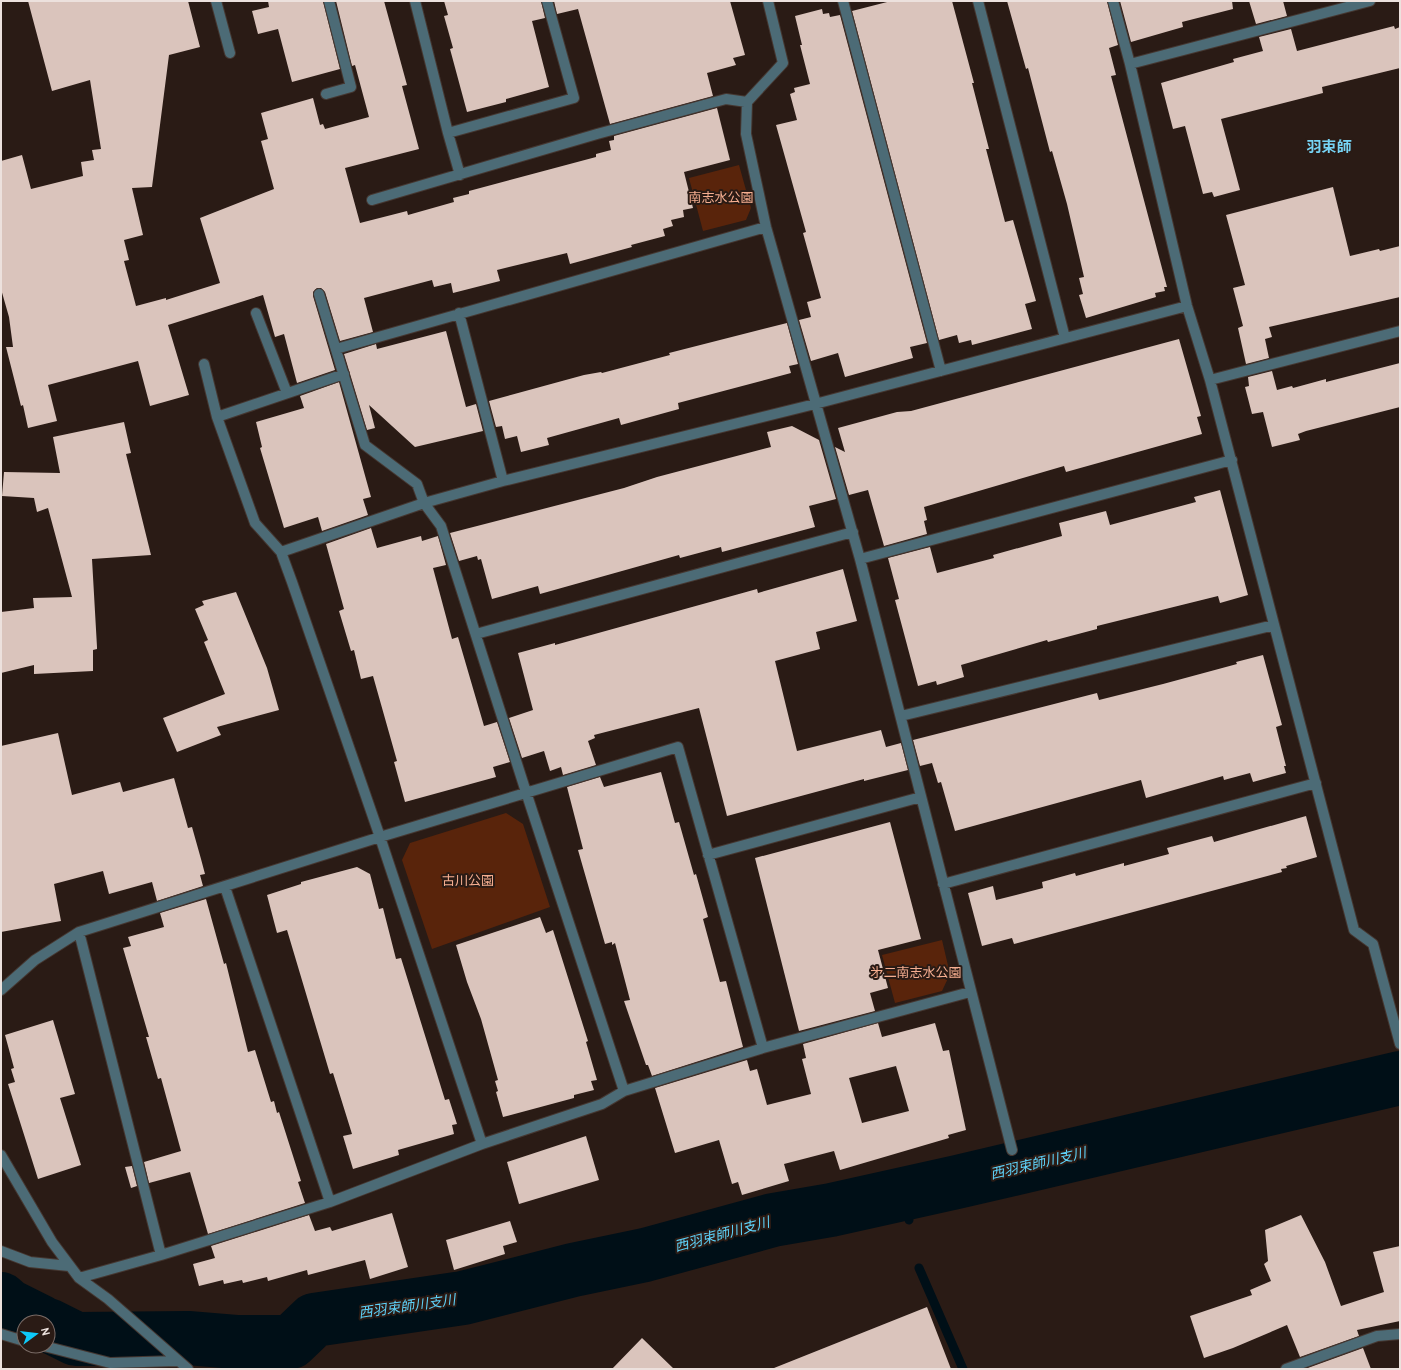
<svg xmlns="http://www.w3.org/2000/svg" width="1401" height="1370" font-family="Overpass,'Noto Sans JP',sans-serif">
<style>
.green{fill:#59240b}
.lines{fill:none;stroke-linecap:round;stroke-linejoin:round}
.stream{stroke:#000f17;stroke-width:9}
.river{stroke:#000f17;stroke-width:54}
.building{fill:#dac4bc;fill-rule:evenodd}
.minor-casing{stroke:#453731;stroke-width:12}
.minor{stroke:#4c6b76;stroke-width:10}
.labels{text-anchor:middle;stroke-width:4;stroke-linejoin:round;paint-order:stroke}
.park-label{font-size:13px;fill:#f6ae90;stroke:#2a1b15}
.water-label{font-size:14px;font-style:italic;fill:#5ed2f9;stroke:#2a1b15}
.quarter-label{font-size:15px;font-weight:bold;fill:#77d4f5;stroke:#2a1b15}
</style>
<rect width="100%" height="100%" fill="#2a1b15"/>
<path class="green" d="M739 165 751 208 746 220 703 231 689 178Z
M506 813 523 824 550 907 432 949 402 860 410 843Z
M942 940 950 974 942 991 895 1003 882 955Z"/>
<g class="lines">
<path class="stream" d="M904 1194 909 1220
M919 1268 963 1369"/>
<path class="river" d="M1 1299 9 1306 41 1322
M48 1325 76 1339 188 1338 236 1342H291L314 1320 463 1298 573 1270 645 1255 773 1220 831 1210 957 1182 1400 1078"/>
</g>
<path class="building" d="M28 1H188L200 47 169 55 152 187 132 188 143 235 124 240 129 260 124 261 136 306 166 298V300L220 283 200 218 274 189 261 141 268 139 261 113 313 98 320 125 323 124 325 129 369 117 355 65 352 66 336 1H384L407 85 402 86 419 149 345 168 360 223 407 211 408 215 454 202 453 198 469 194V191L596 157V154L611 150 609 141 614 140V136L717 108 730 160 684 172 693 208 683 210 684 217 671 220 673 226 663 229 665 236 631 245 632 247 570 264 567 253 497 270 500 281 453 293 451 283 434 287 432 280 364 298 373 332 340 341 325 292 321 288H317L313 292V296L335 370 297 383 284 334 275 337 263 295 168 325 189 395 150 406 138 361 48 385 57 421 28 428 23 405 21 406 6 347H13L9 317 1 289V161L22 155 31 189 83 176 81 162 94 160 92 150 101 149 90 80 52 91Z
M268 1H323L340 69 292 82 278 29 258 34 252 11 269 7Z
M444 1H541L545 18 532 21 549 87 506 99V102L467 112 450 49 453 48 444 16 448 15Z
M554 1H730L745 55 733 58 736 65 707 73 713 96 610 124 578 9 557 14Z
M891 1H952L974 83H972L989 149H986L1005 222 1013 220 1036 301 1025 304 1032 329 972 345 971 340 959 343 957 335 939 340 852 11Z
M1007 1H1107L1118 45 1109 48 1116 75 1111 76 1167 287H1164L1165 291 1155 293 1156 297 1086 318 1079 295 1083 294 1079 278 1084 277 1067 204 1052 151 1050 152 1028 68 1026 69Z
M1120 1H1232L1233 9 1182 22 1183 27 1131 42Z
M1249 1H1283L1287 16 1256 24Z
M822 9 823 14 829 13 830 17 840 15 927 343 910 347 913 358 845 377 838 353 811 361 799 320 811 317 807 302 821 298 803 233 806 232 776 125 797 120 790 94 795 92 794 88 810 84 800 45H802L795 16Z
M1394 26 1395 29 1400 27V68L1322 87 1323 93 1221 119 1240 190 1214 197 1212 192 1203 194 1185 126 1173 129 1161 83 1234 62 1233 59 1263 51 1259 37 1291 29 1297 51Z
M1333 187 1350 256 1379 249 1380 251 1400 246V297L1269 327 1272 337 1265 339 1269 358 1246 364 1238 328 1243 326 1233 288 1245 285 1226 215Z
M787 323 798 364 789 366 791 373 678 403 679 409 621 425 619 418 547 438 549 445 521 452 517 436 505 439 502 426 496 427 489 401 584 375 601 372 602 373 670 355 669 353Z
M446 331 466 407 476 404 483 431 415 447 369 405 375 428 367 430 344 354 376 344 377 349Z
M1179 339 1201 416 1197 417 1202 434 1066 472 1064 466 924 507 927 520 924 521 927 534 884 546 868 490 849 495 835 447 845 452 838 428 897 412 911 411Z
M1400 363V407L1306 431 1298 434 1300 440 1272 447 1263 412 1252 414 1245 387 1249 386 1248 377 1272 371 1277 390 1292 386 1293 388 1326 379V382Z
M339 382 371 497 363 499 368 515 322 531 318 517 284 528 260 448 262 447 256 422 304 408 300 396Z
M124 422 131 453 126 454 151 555 92 559 97 647V649L93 650V671L34 674V665L1 673V612L34 608 33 598 72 597 48 508 37 512 34 498 2 496 4 472 60 473 53 437Z
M792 426 819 440 836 499 809 506 815 527 722 552 721 547 680 558 679 555 540 594 538 586 492 599 481 559 478 560 477 556 459 561 450 533 624 488 657 477 771 447 767 432Z
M1220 490 1248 595 1220 603 1218 596 1097 626V629L1048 642 1047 640 961 665 964 677 937 685 936 681 918 686 895 600 899 599 888 558 930 547 937 573 994 558 993 555 1062 536 1059 523 1106 511 1110 525 1196 502 1194 497Z
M371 528 377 548 421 536 422 541 438 536 446 565 433 568 452 639 458 637 484 726 497 722 510 762 493 767 496 777 405 802 394 762 397 761 373 676 361 679 354 650 351 651 339 611 344 609 326 544Z
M843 569 857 621 816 632 820 649 775 661 797 751 881 730 886 747 901 743 908 770 864 781V779L727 816 699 708 594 735 595 738 588 741 596 765 563 775 561 767 550 771 544 751 522 758 509 718 533 710 518 653 555 643V645L757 589 758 593Z
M236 592 267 668 279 710 217 727 221 735 177 752 163 718 225 694 204 642 208 640 195 609 204 605 202 601Z
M1263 655 1282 725 1276 727 1286 766H1284L1286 773 1253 782 1250 773 1224 780 1223 776 1146 798 1141 780 955 831 941 782 938 783 932 763 920 766 913 740 1097 693 1099 700 1163 684 1237 664 1236 662Z
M58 733 72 795 120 782 123 792 174 778 188 828 192 827 201 859 205 874 200 875 203 886 157 901 152 882 109 894 103 871 54 884 61 921 1 932V746Z
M661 772 675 823 679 822 694 875 696 874 708 917 703 919 720 982 726 981 743 1047 652 1076 648 1065H646L624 1001 630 1000 615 943 612 945V942L605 944 578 850 583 849 567 787 600 777 604 787Z
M1306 816 1317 857 1286 866 1287 868 1281 869 1282 872 1014 944 1012 938 982 946 968 893 993 886 996 900 1043 888 1042 882 1075 873 1076 876 1124 863V866L1169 854 1167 848 1212 836 1214 842Z
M890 822 921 939 878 950 888 988 870 993 875 1011 799 1031 755 858Z
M357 867 370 874 379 909 383 908 396 959 401 958 445 1100 449 1099 457 1124 452 1125 454 1134 398 1150 399 1155 353 1169 343 1136 352 1134 333 1073 330 1074 287 930 277 933 267 895 301 884V882Z
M206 899 224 964 226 963 248 1052 255 1050 271 1102 274 1101 277 1113 279 1112 301 1181 298 1182 305 1203 208 1234 190 1172 149 1183 144 1162 181 1151 161 1078 158 1079 146 1037H149L123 948 131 946 128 937 164 927 160 913Z
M540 917 546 933 553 930 588 1041 586 1042 597 1080 591 1081 594 1090 574 1095V1098L503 1117 496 1092 498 1091 495 1081 498 1080 481 1019 467 982 456 945Z
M53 1020 75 1094 60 1098 81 1165 38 1179 8 1084 15 1082 11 1069 14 1068 5 1035Z
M878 1023 882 1037 935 1023 943 1051 949 1050 966 1130 948 1135 949 1138 840 1170 834 1151 784 1164 789 1181 742 1195 738 1182 732 1184 719 1140 675 1153 655 1088 747 1060 750 1071 757 1069 767 1105 811 1094 802 1059 806 1058 803 1044ZM896 1066 909 1111 862 1123 849 1078Z
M586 1136 599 1180 519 1204 507 1162Z
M132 1166 137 1186 131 1188 125 1167Z
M392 1213 408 1267 370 1279 365 1260 308 1275 307 1270 268 1281 267 1277 243 1283 242 1280 224 1284 223 1280 199 1286 193 1264 215 1258 211 1246 309 1215 315 1231 330 1227 332 1231Z
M1301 1215 1325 1262 1341 1306 1384 1292 1373 1252 1400 1246V1321L1357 1330 1359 1336 1300 1357 1287 1325 1233 1348 1204 1358 1190 1316 1252 1295 1250 1290 1271 1281 1264 1264 1268 1261 1265 1230Z
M510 1221 517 1242 503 1246 505 1254 454 1270 446 1240Z
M927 1307 951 1369H775L774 1368Z
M642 1338 674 1369H612Z
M1363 1348 1371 1369H1305Z"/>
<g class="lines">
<g class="minor-casing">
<path id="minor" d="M216 1 230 53
M415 1 448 133 574 98 547 1
M768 1 783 63 747 102 746 134 766 227 860 559 1012 1150
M843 1 941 371
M978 1 1065 338
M1113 1 1130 64 1187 306 1210 380 1354 930 1373 944 1400 1044
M1130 64 1370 1
M326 94 351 87 329 1
M448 133 460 175
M372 200 597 134 726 99 747 102
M319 294 365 445 417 484 424 503 441 526 526 792 624 1091
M256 313 287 393
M459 313 503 481
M336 349 766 227
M204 364 217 417 255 523 281 552 292 582 380 837 482 1144
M1210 380 1400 331
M217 417 344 374
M281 552 424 503 503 481 815 404 1187 306
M860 559 1232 460
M476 634 853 532
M901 716 1274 625
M708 855 921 797
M943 884 1316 783
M225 887 330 1202
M79 932 161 1255
M1 990 35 960 79 932 380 837 678 747 763 1048
M1 1155 52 1242 79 1278 108 1299 188 1369
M1 1251 30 1262 69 1266
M79 1278 161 1255 330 1202 482 1144 602 1104 624 1091 763 1048 970 992
M1 1334 24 1341
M44 1346 110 1363 177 1361
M1286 1369 1377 1336 1400 1334"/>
</g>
<use href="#minor" class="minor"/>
</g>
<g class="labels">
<g class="park-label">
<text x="721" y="202">南志水公園</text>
<text x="468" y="885">古川公園</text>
<text x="916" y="977">㐧二南志水公園</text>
</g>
<g class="water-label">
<text transform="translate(1038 1163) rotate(-13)" y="5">西羽束師川支川</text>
<text transform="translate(722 1234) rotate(-15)" y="5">西羽束師川支川</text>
<text transform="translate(407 1306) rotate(-8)" y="5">西羽束師川支川</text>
</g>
<g class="quarter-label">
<text x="1329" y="152">羽束師</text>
</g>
</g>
<rect width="1401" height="1370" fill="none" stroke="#ece1dd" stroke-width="4"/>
<g transform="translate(36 1334) rotate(75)"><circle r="19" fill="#2a1b15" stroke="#786a65"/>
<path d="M0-3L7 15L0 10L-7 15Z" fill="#0ecafa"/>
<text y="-6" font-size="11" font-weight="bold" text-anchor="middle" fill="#ece1dd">N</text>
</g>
</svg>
